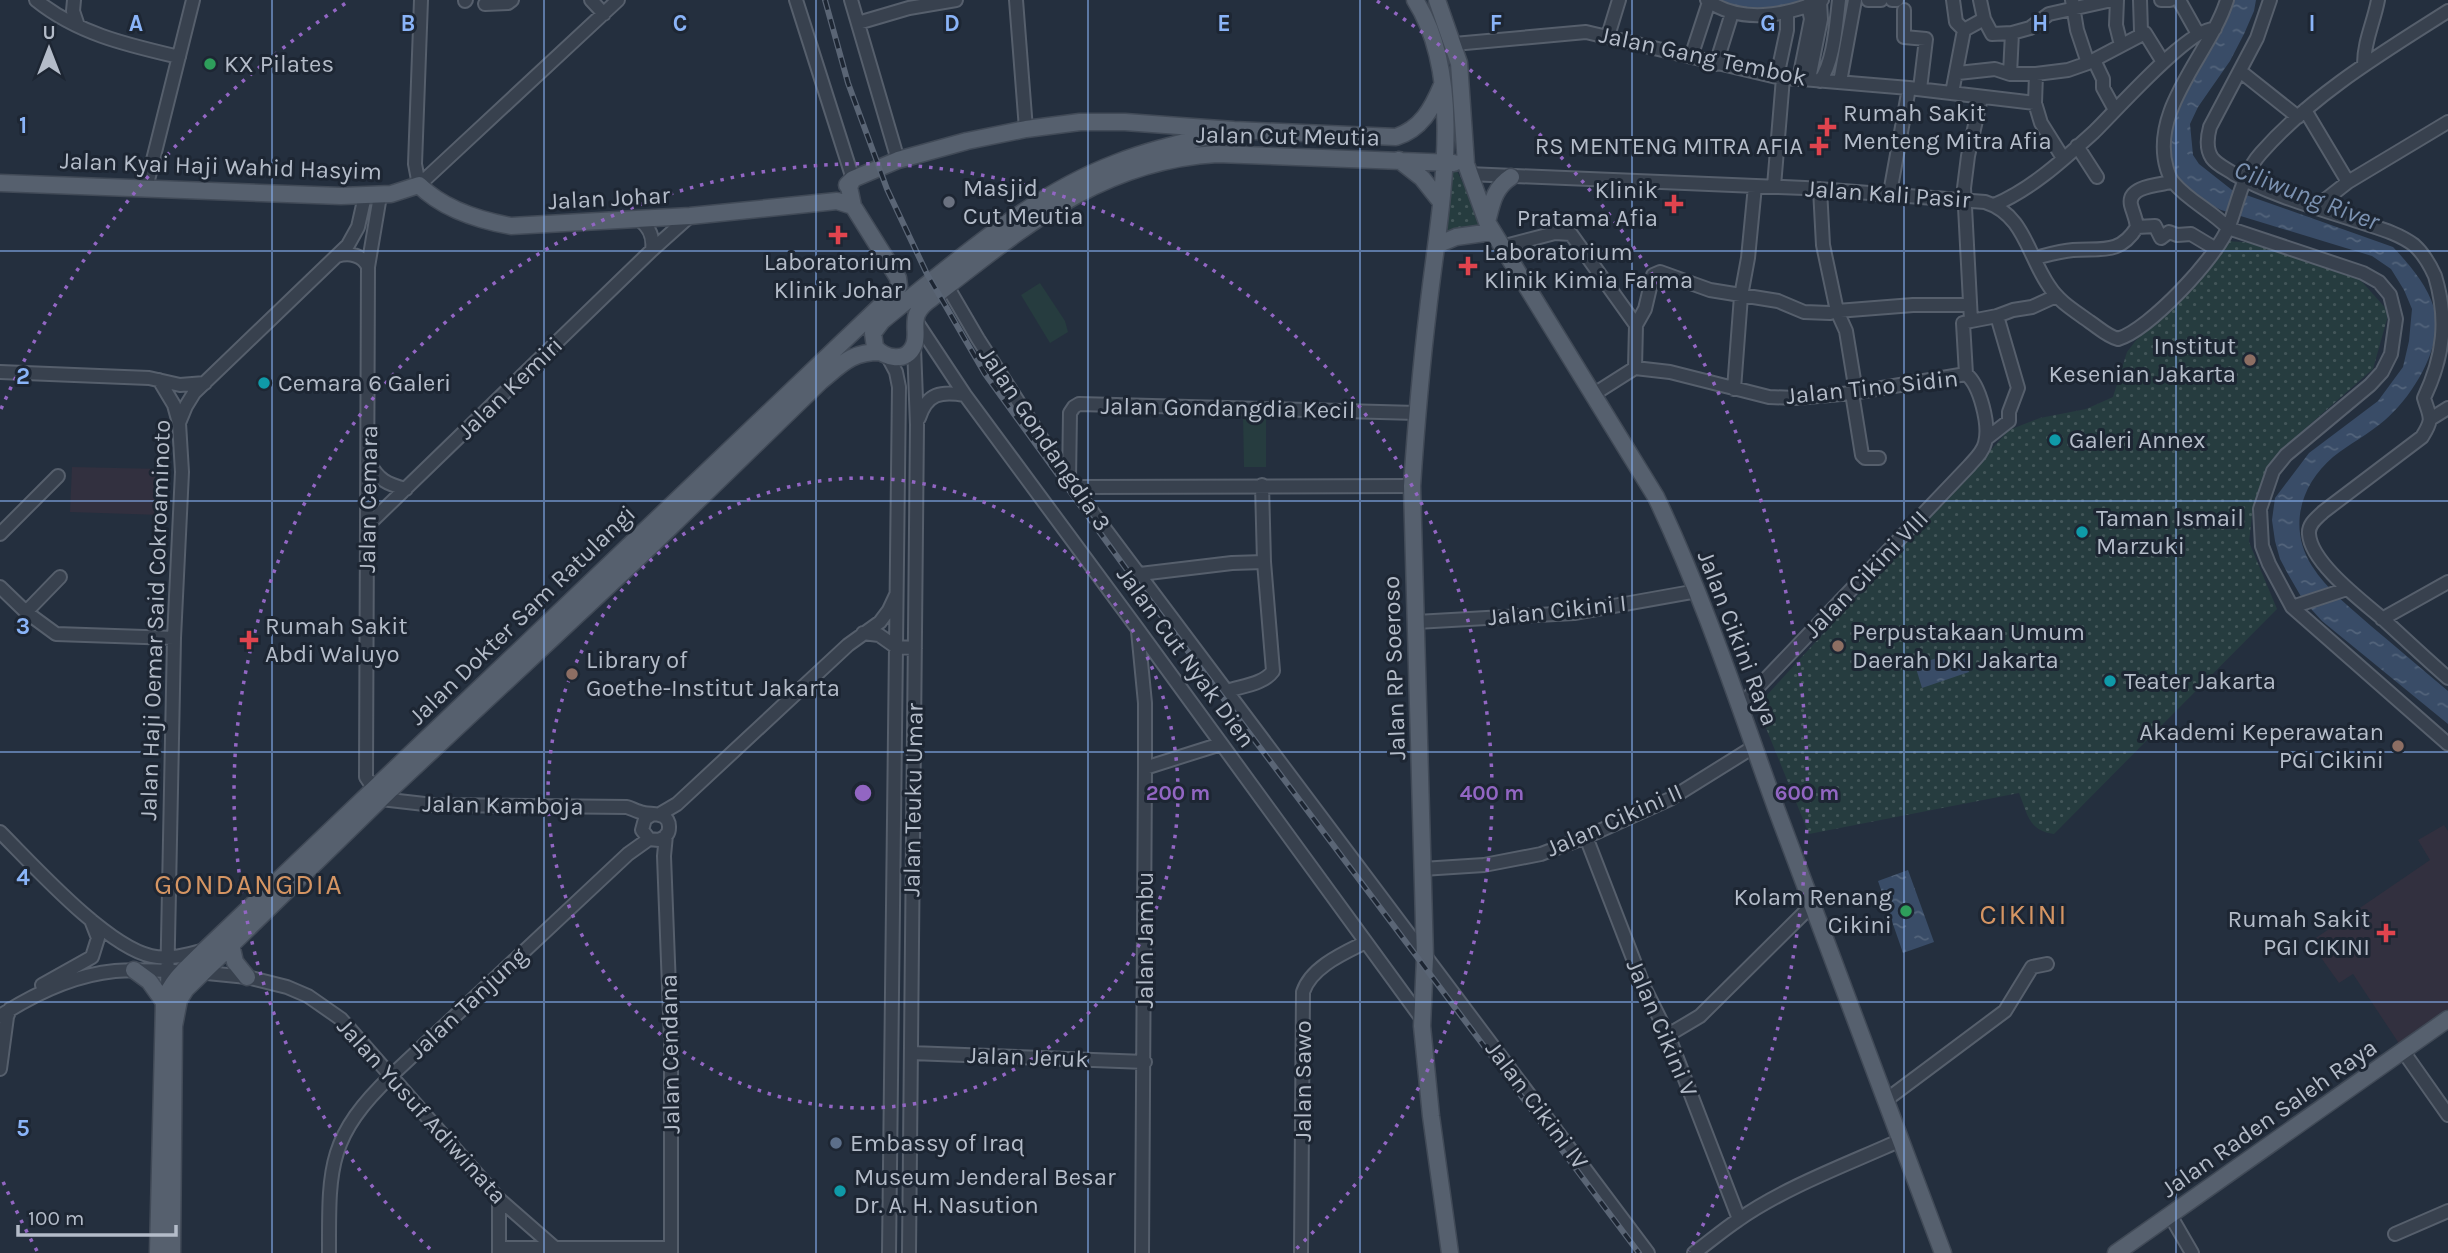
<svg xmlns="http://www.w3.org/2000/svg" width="2448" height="1253" font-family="Karla,sans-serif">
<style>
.medical{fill:#32303f}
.green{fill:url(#green-dots)}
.pitch{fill:#263c3f}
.water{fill:url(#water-ripples)}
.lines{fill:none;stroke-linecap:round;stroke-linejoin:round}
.minor-casing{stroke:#565f6c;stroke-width:16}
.major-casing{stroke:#414a57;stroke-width:19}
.minor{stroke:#38414e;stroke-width:12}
.major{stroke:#56606e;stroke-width:16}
.rail-casing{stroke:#5a6575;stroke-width:6}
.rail{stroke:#1d2633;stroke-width:3.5;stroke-dasharray:10;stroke-linecap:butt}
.grid{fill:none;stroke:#8ab4f8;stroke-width:2;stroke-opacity:0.55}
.ring{fill:none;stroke:#9266c3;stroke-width:3.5;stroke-dasharray:3.5 7}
.leisure-dot{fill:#2e9e5b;stroke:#1d2633;stroke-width:2.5}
.health-dot{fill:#e0444e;stroke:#1d2633;stroke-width:2.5}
.worship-dot{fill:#6b7280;stroke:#1d2633;stroke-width:2.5}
.education-dot{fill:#8d6e63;stroke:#1d2633;stroke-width:2.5}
.culture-dot{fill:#0f9aa8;stroke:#1d2633;stroke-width:2.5}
.service-dot{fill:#5c6f8a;stroke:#1d2633;stroke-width:2.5}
.labels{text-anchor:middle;stroke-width:6;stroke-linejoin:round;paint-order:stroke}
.street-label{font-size:24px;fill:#b4bcc9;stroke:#1d2633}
.poi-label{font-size:24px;fill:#b4bcc9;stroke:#1d2633;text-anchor:start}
.water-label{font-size:26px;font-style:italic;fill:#7c92b1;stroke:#1d2633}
.quarter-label{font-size:28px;letter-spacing:2px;fill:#d59563;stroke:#1d2633}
.grid-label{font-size:23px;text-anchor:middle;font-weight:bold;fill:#8ab4f8;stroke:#1d2633;stroke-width:6;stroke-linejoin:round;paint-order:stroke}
.centre{fill:#9266c3;stroke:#1d2633;stroke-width:3.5}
.ring-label{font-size:21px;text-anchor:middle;font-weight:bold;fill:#9266c3;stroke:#1d2633;stroke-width:6;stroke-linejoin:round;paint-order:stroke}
</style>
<defs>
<pattern id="green-dots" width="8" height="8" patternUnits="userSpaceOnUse" patternTransform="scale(1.75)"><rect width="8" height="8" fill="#263c3f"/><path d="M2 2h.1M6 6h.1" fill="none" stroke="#435659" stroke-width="1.8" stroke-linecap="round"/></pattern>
<pattern id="water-ripples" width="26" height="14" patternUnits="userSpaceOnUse" patternTransform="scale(1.75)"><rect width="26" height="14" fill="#394c67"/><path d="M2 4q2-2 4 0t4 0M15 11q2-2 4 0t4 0" fill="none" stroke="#53647b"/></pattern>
</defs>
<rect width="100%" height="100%" fill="#242f3e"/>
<path class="medical" d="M72 467 162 469 161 515 70 512Z
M2444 825 2448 831V1009L2400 1045 2353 974 2339 983 2310 942 2430 860 2418 840Z"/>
<path class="green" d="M1454 165 1486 230 1443 237Z
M2227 241 2271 244 2356 275 2389 312 2373 369 2291 441 2263 482 2253 506 2249 542 2277 609 2054 834C2028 830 2028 815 2019 793L1809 834 1757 706 2009 430 2040 418 2086 409 2113 397 2127 352 2144 330Z"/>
<path class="pitch" d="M1040 283 1065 321 1068 332 1050 343 1021 295Z
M1266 415V467H1244L1243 416Z"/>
<path class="water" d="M1710 0H1813L1804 4 1753 12Z
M2229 0H2256L2254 11 2244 34 2230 61 2198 107 2190 124 2193 155 2199 164 2232 190 2393 247C2410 265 2427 285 2434 308 2445 345 2412 397 2385 420 2369 434 2349 444 2333 457 2300 485 2288 528 2312 566 2327 590 2350 607 2371 626 2397 648 2422 669 2448 691V724L2322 621 2303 600 2288 574 2280 559 2275 541 2272 520 2275 498 2309 453 2378 401 2403 367 2409 341 2412 309 2404 290 2391 269 2372 256 2221 210 2201 200 2183 186 2173 173 2167 130Z
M1962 650 1969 672 1922 688 1915 665Z
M1908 870 1934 942 1903 953 1878 881Z"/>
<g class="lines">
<g class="minor-casing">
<path id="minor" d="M36 0C78 34 128 45 179 57
M74 0 73 11 78 26
M591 0 604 14
M796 0 853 179
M851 0 898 160
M1016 0 1026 129
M1707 0C1740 24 1786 16 1822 0
M1868 0H1881
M1892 0H1897
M1980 0 1984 19
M2072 0 2077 30 2088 63
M2117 0 2116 25 2121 45
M2140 0 2141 31 2145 33 2163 62
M2161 0H2170
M2179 0 2198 34
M2227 0C2210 54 2149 109 2167 169 2169 174 2170 180 2174 183 2189 201 2212 211 2228 228L2363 273 2379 282 2390 295 2396 319 2391 354 2382 372 2370 385 2286 455 2273 471 2260 509 2262 546 2269 564 2292 607 2448 744
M2270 0 2257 38 2210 127C2207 138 2206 149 2212 158 2217 165 2227 169 2234 174 2272 196 2318 208 2360 222 2378 228 2398 233 2414 245 2423 253 2430 265 2435 276 2448 319 2444 356 2424 398 2430 418 2434 418 2422 437L2323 512C2317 518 2308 524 2309 534 2311 563 2362 601 2383 619 2405 639 2426 659 2448 678
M465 1 466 0
M485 4 508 3 512 0
M1904 10V37L1926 39 1920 89
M858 23 909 8 956 0
M1964 30 1984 19 1992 34 2012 33 2030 28 2049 14 2112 0
M1608 36 1619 0
M1454 44 1586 32 1777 77 1909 88 2035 103
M1691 57 1709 2
M2094 60 2103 79V88L2115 110
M1716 64 1732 13
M2364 64C2364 41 2374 22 2378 0
M2240 71 2298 117
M1958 73 1995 69 2010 74H2036L2068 70 2088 63 2145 33
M2010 74 2012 33
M2036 74 2035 103 2041 123 2063 158
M1777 77 1787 30V12
M1799 79 1811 19 1808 5
M1809 79 1821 19 1820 1
M1820 81C1834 62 1836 24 1839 0
M1840 82 1855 0
M1952 93 1964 30 1956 22 1953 0
M2305 110 2348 182
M2077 146 2097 177
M1468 174 1805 188 1985 202C2024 214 2028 256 2049 286 2059 302 2075 311 2090 322 2099 328 2107 336 2118 339 2150 329 2217 257 2229 226 2238 202 2243 173 2261 153 2313 94 2382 53 2448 11
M419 185 618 0
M419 185 415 164 421 0
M1774 186 1783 78
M146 188 193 0
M1820 189 1823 245 1837 311 1846 331 1856 392
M1890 193 1909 88
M380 196 368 267 366 777 381 799 433 805 627 807C633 809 638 812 644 813 653 815 670 812 669 828 669 835 664 838 659 840L649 839 642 830 645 819 653 814
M1994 205C2032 189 2064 159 2094 132 2114 113 2191 25 2215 29
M2316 207 2348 182 2448 122
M637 218C649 226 654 236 652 250
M2137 227 2155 226 2161 238 2169 232 2177 235 2191 234 2216 249
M1501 247 1555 233 1571 234 1636 325
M337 256C349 252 363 255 368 267
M2035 258C2047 255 2061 251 2073 250 2101 248 2120 255 2137 227 2136 218 2133 213 2131 205 2127 186 2159 185 2172 182
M947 286 978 339 1069 481 1648 1253
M916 321 965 395 1137 628 1422 1019
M1971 321 1997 316
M888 357 896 372 899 387 889 1253
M1635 368 1636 325 1645 309 1653 275 1660 272 1710 290 1778 301 1804 312 1830 313 1837 311 1913 305H1970
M0 372 149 378 180 385 205 383
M1966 374 1963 323 1971 321 1964 188 1968 156 1981 98
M159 380 174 405 179 423
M1734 389 1741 296 1748 258 1755 186
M1852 393 1862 455 1865 458H1879
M1594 394 1635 368 1670 372 1769 397 1796 398 1852 393 1966 374C1980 385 1990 425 1985 443 1983 452 1975 459 1969 466L1741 705
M919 418C927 393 941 391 965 395
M2432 418 2448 408
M1986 439 2009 421V412L2018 388 1997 316 2013 310 2032 307 2056 296
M369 462C378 480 387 484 406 489
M1069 481 1070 413 1074 407 1079 404 1417 413
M1075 487 1412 486
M368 525 652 250 690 216
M0 534 58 476
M1140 574 1232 563 1264 562
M0 587 26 612 56 634 174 638
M2292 607 2347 589
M26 612 60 577
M2382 619 2448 582
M1416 622 1574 613 1697 591
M1138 631 1145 703V768L1142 1253
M863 633 879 635 896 647 915 648
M1227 691C1242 686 1264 684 1273 671L1264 562 1262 485
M1145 768 1221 744
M660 814 677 804 848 645 880 622 889 610 896 595
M0 832C34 866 106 946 151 956 169 960 187 955 205 950
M666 835 664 856 671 1040V1253
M1586 837 1644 987 1668 1035 1739 1219
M1422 869 1484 865 1541 854 1586 837 1670 799 1755 746
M197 972 247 977 287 987 308 996 341 1019 499 1199 555 1248H671
M42 985 92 957 98 938 91 920
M167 991 174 638 182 472 179 423 186 406 194 393 348 245 358 227 365 196
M0 1016C34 994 74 975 115 971 135 969 156 971 175 971
M1668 1035 1700 1016 1813 904
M2403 1051 2448 1115
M911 1053 1145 1062
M0 1069 7 1017 10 1009
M1886 1100 2005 1011 2032 967 2047 964
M2170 1215 2192 1253
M2395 1234 2448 1211
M499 1248H555
M329 1253C329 1168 327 1137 392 1075L628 854 649 839
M499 1253V1199
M909 1253 917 425 914 347
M1301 1253 1303 992C1311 967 1344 953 1366 942
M1694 1253C1709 1242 1723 1230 1738 1220 1785 1187 1848 1164 1901 1140"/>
</g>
<g class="major-casing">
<path id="major" d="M1415 0C1468 83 1438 217 1428 310 1421 368 1416 427 1412 486L1425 958 1422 1026 1431 1116 1450 1253
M1437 0 1459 63 1466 164 1487 222 1656 497C1704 598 1738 703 1776 808 1831 957 1888 1105 1943 1253
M1234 130C1195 140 1154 148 1116 163 1029 196 954 263 882 321L873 333 875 347C884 358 907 364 914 345 918 336 913 324 917 314 920 307 926 302 932 298 1022 229 1097 161 1217 154L1454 163
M1399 160 1422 178 1441 202
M0 183 341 196 391 194 419 185C443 209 478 220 511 226L690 216 827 202 837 201 853 206
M847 185 853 179 898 160 967 141 1026 129 1080 122H1125L1234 130 1396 137C1421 129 1432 109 1442 85
M1487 222C1492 203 1494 188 1511 177
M1437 245 1456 237 1492 232
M231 944 235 962 247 977
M134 970 149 981 164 1002
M158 1253 164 1002C171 980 189 966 205 950L895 292 899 286 898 278 853 206 849 187 853 179
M172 1253 174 1026 179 1000 186 989 390 790 651 546 821 381C842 364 851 352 880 352
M2116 1253 2448 1019"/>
</g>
<use href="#minor" class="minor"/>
<use href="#major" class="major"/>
<g class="rail-casing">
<path id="rail" d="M825 0 848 83 887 189 927 274 985 374 1127 570 1639 1253"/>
</g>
<use href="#rail" class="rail"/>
</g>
<path class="grid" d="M272 0V1253M544 0V1253M816 0V1253M1088 0V1253M1360 0V1253M1632 0V1253M1904 0V1253M2176 0V1253M0 251H2448M0 501H2448M0 752H2448M0 1002H2448"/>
<g class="ring">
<circle cx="863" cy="793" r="315"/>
<path d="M430 1249A629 629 0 1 1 1296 1249"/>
<path d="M37 1251A944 944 0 0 1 1 1177M1 409A944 944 0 0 1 349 1M1377 1A944 944 0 0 1 1689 1251"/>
</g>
<g class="leisure-dot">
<circle cx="210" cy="64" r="7"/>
<circle cx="1906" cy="911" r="7"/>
</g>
<g class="health-dot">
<path d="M1823.5 116.5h7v7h7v7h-7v7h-7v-7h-7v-7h7z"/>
<path d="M1815.5 135.5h7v7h7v7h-7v7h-7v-7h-7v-7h7z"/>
<path d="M1670.5 193.5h7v7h7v7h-7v7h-7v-7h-7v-7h7z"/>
<path d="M834.5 224.5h7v7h7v7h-7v7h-7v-7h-7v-7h7z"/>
<path d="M1464.5 255.5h7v7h7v7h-7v7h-7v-7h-7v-7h7z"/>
<path d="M245.5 629.5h7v7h7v7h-7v7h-7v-7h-7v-7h7z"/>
<path d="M2382.5 922.5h7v7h7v7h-7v7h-7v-7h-7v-7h7z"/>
</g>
<circle class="worship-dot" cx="949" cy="202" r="7"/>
<g class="education-dot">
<circle cx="2250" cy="360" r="7"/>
<circle cx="1838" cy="646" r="7"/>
<circle cx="572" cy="674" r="7"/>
<circle cx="2398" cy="746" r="7"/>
</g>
<g class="culture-dot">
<circle cx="264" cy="383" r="7"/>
<circle cx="2055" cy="440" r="7"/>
<circle cx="2082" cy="532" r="7"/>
<circle cx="2110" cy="681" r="7"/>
<circle cx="840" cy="1191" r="7"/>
</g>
<circle class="service-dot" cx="836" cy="1143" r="7"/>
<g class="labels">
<g class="street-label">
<text transform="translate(1703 56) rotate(12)" y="8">Jalan Gang Tembok</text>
<text transform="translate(1288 136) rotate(1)" y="8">Jalan Cut Meutia</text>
<text transform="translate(221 166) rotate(2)" y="8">Jalan Kyai Haji Wahid Hasyim</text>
<text transform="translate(1888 194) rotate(4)" y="8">Jalan Kali Pasir</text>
<text transform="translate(609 198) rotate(-3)" y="8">Jalan Johar</text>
<text transform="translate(1872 387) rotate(-6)" y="8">Jalan Tino Sidin</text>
<text transform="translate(510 388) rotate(-44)" y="8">Jalan Kemiri</text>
<text transform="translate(1228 408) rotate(1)" y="8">Jalan Gondangdia Kecil</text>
<text transform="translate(1045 439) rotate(56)" y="8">Jalan Gondangdia 3</text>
<text transform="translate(368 499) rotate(-89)" y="8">Jalan Cemara</text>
<text transform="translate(1866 574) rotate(-46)" y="8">Jalan Cikini VIII</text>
<text transform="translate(1557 610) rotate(-6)" y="8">Jalan Cikini I</text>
<text transform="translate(522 615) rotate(-44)" y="8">Jalan Dokter Sam Ratulangi</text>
<text transform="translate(155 620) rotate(-88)" y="8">Jalan Haji Oemar Said Cokroaminoto</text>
<text transform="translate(1738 638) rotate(69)" y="8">Jalan Cikini Raya</text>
<text transform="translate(1186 657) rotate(54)" y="8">Jalan Cut Nyak Dien</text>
<text transform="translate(1394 668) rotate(-92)" y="8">Jalan RP Soeroso</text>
<text transform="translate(913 800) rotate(-89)" y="8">Jalan Teuku Umar</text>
<text transform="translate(503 805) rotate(1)" y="8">Jalan Kamboja</text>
<text transform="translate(1614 820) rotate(-24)" y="8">Jalan Cikini II</text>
<text transform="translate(1145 940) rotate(-90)" y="8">Jalan Jambu</text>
<text transform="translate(468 1003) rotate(-43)" y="8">Jalan Tanjung</text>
<text transform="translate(1662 1028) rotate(67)" y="8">Jalan Cikini V</text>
<text transform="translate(670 1054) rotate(-91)" y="8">Jalan Cendana</text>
<text transform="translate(1028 1057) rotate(2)" y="8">Jalan Jeruk</text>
<text transform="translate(1303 1081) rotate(-90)" y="8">Jalan Sawo</text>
<text transform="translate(1537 1105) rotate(53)" y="8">Jalan Cikini IV</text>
<text transform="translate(422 1111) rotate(48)" y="8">Jalan Yusuf Adiwinata</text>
<text transform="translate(2269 1118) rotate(-35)" y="8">Jalan Raden Saleh Raya</text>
</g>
<g class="poi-label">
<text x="224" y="72">KX Pilates</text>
<text x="1843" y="121">Rumah Sakit<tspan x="1843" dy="28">Menteng Mitra Afia</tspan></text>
<text x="1803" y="154" text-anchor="end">RS MENTENG MITRA AFIA</text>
<text x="963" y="196">Masjid<tspan x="963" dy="28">Cut Meutia</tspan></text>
<text x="1658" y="198" text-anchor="end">Klinik<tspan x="1658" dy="28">Pratama Afia</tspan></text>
<text x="1484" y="260">Laboratorium<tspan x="1484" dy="28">Klinik Kimia Farma</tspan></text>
<text x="838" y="270" text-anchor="middle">Laboratorium<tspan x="838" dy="28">Klinik Johar</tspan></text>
<text x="2236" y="354" text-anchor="end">Institut<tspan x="2236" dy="28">Kesenian Jakarta</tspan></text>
<text x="278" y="391">Cemara 6 Galeri</text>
<text x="2069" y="448">Galeri Annex</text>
<text x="2096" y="526">Taman Ismail<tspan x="2096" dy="28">Marzuki</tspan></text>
<text x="265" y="634">Rumah Sakit<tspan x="265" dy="28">Abdi Waluyo</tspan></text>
<text x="1852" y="640">Perpustakaan Umum<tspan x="1852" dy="28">Daerah DKI Jakarta</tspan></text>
<text x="586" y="668">Library of<tspan x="586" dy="28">Goethe-Institut Jakarta</tspan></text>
<text x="2124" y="689">Teater Jakarta</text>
<text x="2384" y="740" text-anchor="end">Akademi Keperawatan<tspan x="2384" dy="28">PGI Cikini</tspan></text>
<text x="1892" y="905" text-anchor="end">Kolam Renang<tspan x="1892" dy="28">Cikini</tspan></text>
<text x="2370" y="927" text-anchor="end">Rumah Sakit<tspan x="2370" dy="28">PGI CIKINI</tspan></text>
<text x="850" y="1151">Embassy of Iraq</text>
<text x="854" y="1185">Museum Jenderal Besar<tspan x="854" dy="28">Dr. A. H. Nasution</tspan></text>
</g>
<g class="water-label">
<text transform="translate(2307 195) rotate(21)" y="9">Ciliwung River</text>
</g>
<g class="quarter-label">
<text x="249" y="894">GONDANGDIA</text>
<text x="2024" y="924">CIKINI</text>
</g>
</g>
<g class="grid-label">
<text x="136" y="31">A</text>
<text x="408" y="31">B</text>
<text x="680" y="31">C</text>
<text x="952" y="31">D</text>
<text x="1224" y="31">E</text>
<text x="1496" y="31">F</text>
<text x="1768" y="31">G</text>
<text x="2040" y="31">H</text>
<text x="2312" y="31">I</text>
<text x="23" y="133">1</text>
<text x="23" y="384">2</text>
<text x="23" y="634">3</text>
<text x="23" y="885">4</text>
<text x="23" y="1136">5</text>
</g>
<circle cx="863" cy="793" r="10" class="centre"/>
<g class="ring-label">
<text x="1178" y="800">200 m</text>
<text x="1492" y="800">400 m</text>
<text x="1807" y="800">600 m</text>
</g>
<g transform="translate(49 49)" stroke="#1d2633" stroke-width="5" paint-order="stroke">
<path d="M0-5L12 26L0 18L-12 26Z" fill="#b4bcc9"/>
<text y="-10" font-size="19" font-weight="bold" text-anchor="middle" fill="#b4bcc9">U</text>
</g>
<path d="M18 1225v10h158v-10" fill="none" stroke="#b4bcc9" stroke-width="3.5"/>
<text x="28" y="1225" font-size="21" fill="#b4bcc9" stroke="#1d2633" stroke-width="5" paint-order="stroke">100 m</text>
</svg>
